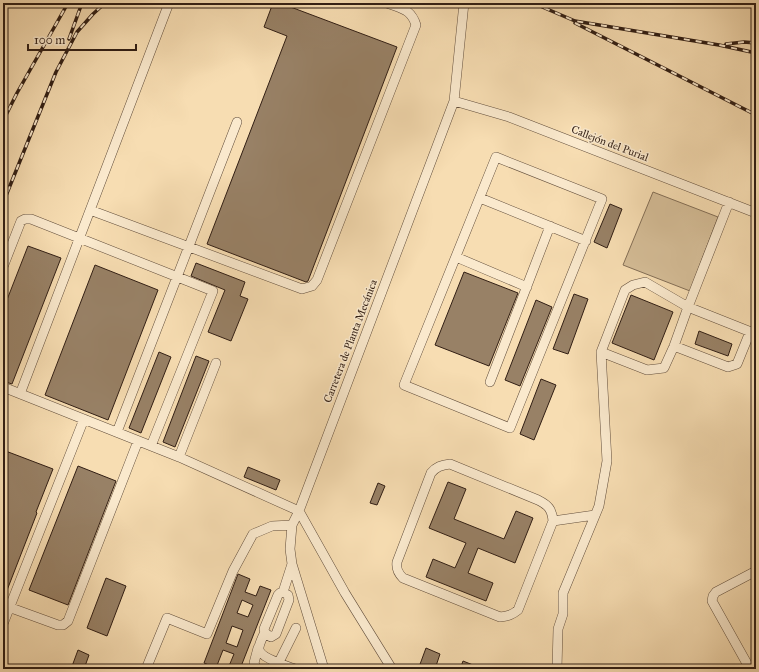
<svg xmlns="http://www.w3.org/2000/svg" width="759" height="672" font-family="'IM FELL Great Primer',serif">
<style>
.green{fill:#d5bd97;stroke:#836e56}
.building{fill:#988166;stroke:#311e14;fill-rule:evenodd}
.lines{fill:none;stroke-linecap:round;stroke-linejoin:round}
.minor-casing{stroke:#624e3c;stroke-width:10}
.minor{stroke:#fae9cd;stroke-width:9}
.rail-casing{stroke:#311e14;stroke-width:3.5}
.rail{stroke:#fae9cd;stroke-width:2;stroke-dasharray:6;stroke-linecap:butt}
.labels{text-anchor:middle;stroke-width:3;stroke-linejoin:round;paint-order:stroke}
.street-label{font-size:11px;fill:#311e14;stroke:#fae9cd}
</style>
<rect width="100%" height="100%" fill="#f7ddb2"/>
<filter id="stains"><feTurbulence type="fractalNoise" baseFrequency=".005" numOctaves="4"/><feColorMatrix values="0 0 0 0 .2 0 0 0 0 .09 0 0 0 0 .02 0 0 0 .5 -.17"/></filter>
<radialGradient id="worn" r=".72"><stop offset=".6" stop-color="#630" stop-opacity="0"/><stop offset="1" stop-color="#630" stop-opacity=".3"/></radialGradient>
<path class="green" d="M653 192 718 217 690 291 623 265Z"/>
<path class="building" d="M273 3H280L397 47 308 281 306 282 207 244 287 36 264 27Z
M610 204 622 209 607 248 594 242Z
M28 246 61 258 12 384 3 381V310Z
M196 263 245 282 240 296 248 299 231 341 208 332 225 290 191 276Z
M95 265 158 290 108 420 45 395Z
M464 272 518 293 489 366 435 345Z
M574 294 588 299 568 354 553 349Z
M631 295 673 312 654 360 612 343Z
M536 300 552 307 520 386 505 380Z
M699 331 732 344 728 356 695 344Z
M159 352 171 357 141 433 129 428Z
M196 356 209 361 175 447 163 442Z
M541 379 556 385 534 440 520 434Z
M3 450 53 469 36 512 37 513 4 598Z
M78 466 116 481 68 605 29 590Z
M248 467 280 480 276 490 244 477Z
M448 482 466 489 454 519 504 539 516 511 533 518 515 563 478 548 468 573 493 583 486 601 426 577 433 559 455 568 466 543 429 528Z
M378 483 385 486 377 505 370 503Z
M238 574 250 579 245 592 256 596 260 586 271 590 240 669 229 666 234 654 223 650 216 668 204 663ZM242 600 253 605 248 617 237 613ZM232 626 243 630 237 647 226 643Z
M106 578 126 586 107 636 87 628Z
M426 648 440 654 435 669H425L419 667Z
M78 650 89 655 84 669H71Z
M463 661 483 669H460Z"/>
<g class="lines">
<g class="minor-casing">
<path id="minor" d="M454 101 509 117 756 213
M496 157 602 199 510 428 404 385Z
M480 198 586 241
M90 210 302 289 312 286 317 280 416 25C411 9 402 9 387 3
M456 257 527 287
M3 267 21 221 25 219H31L213 291 151 446
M674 346 728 367 737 364 750 332
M601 352 647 370 664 368 674 346 688 307 756 334
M490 382 550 226
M3 387 179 457 299 511 292 525 290 549 292 564 324 669
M20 394 169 3
M117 432 237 122
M179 457 216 363
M553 521 518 610C512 615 508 616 500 617L403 578C398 573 396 569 397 562L431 473C436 467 441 465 450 464L538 500C548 505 552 509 553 521L595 515
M283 592 288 595 289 600 276 634 271 637 265 633 264 629 278 595 280 593Z
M283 592 292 564
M3 605 58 625H63L68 621 138 441
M3 624 84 419
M265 632C263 636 260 642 259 647 257 657 287 666 295 669
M258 648 254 663 256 668 259 669
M279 662 296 628
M146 669 167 618 207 634 233 571 253 534 272 526 292 525
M392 669 345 593 299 511 454 101 464 3
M557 669 558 629 563 614V593L599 506 607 461 601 352 625 290 633 285 645 282 688 307 729 202
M750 669 712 601 713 596 716 592 756 571"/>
</g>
<use href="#minor" class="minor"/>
<g class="rail-casing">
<path id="rail" d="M533 3 575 21 719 45 756 53
M575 23 756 115
M69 39 82 3
M726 44 744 42 756 43
M3 121 17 93 68 3
M3 203 56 72 77 32 93 14 105 3"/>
</g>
<use href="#rail" class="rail"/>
</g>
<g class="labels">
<g class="street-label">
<text transform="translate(610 143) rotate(21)" y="4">Callejón del Purial</text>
<text transform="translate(350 341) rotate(-69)" y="4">Carretera de Planta Mecánica</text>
</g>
</g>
<rect width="759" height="672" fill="none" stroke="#f7ddb2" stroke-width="16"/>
<rect x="4" y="4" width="751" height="664" fill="none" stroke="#311e14" stroke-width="2"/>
<rect x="8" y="8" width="743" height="656" fill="none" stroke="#311e14"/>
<path d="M28 44v6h108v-6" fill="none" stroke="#311e14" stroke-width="2"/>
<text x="34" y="44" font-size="12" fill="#311e14" stroke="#fae9cd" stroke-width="3" paint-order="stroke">100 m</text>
<rect width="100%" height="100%" filter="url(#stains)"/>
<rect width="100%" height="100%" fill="url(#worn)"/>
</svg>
